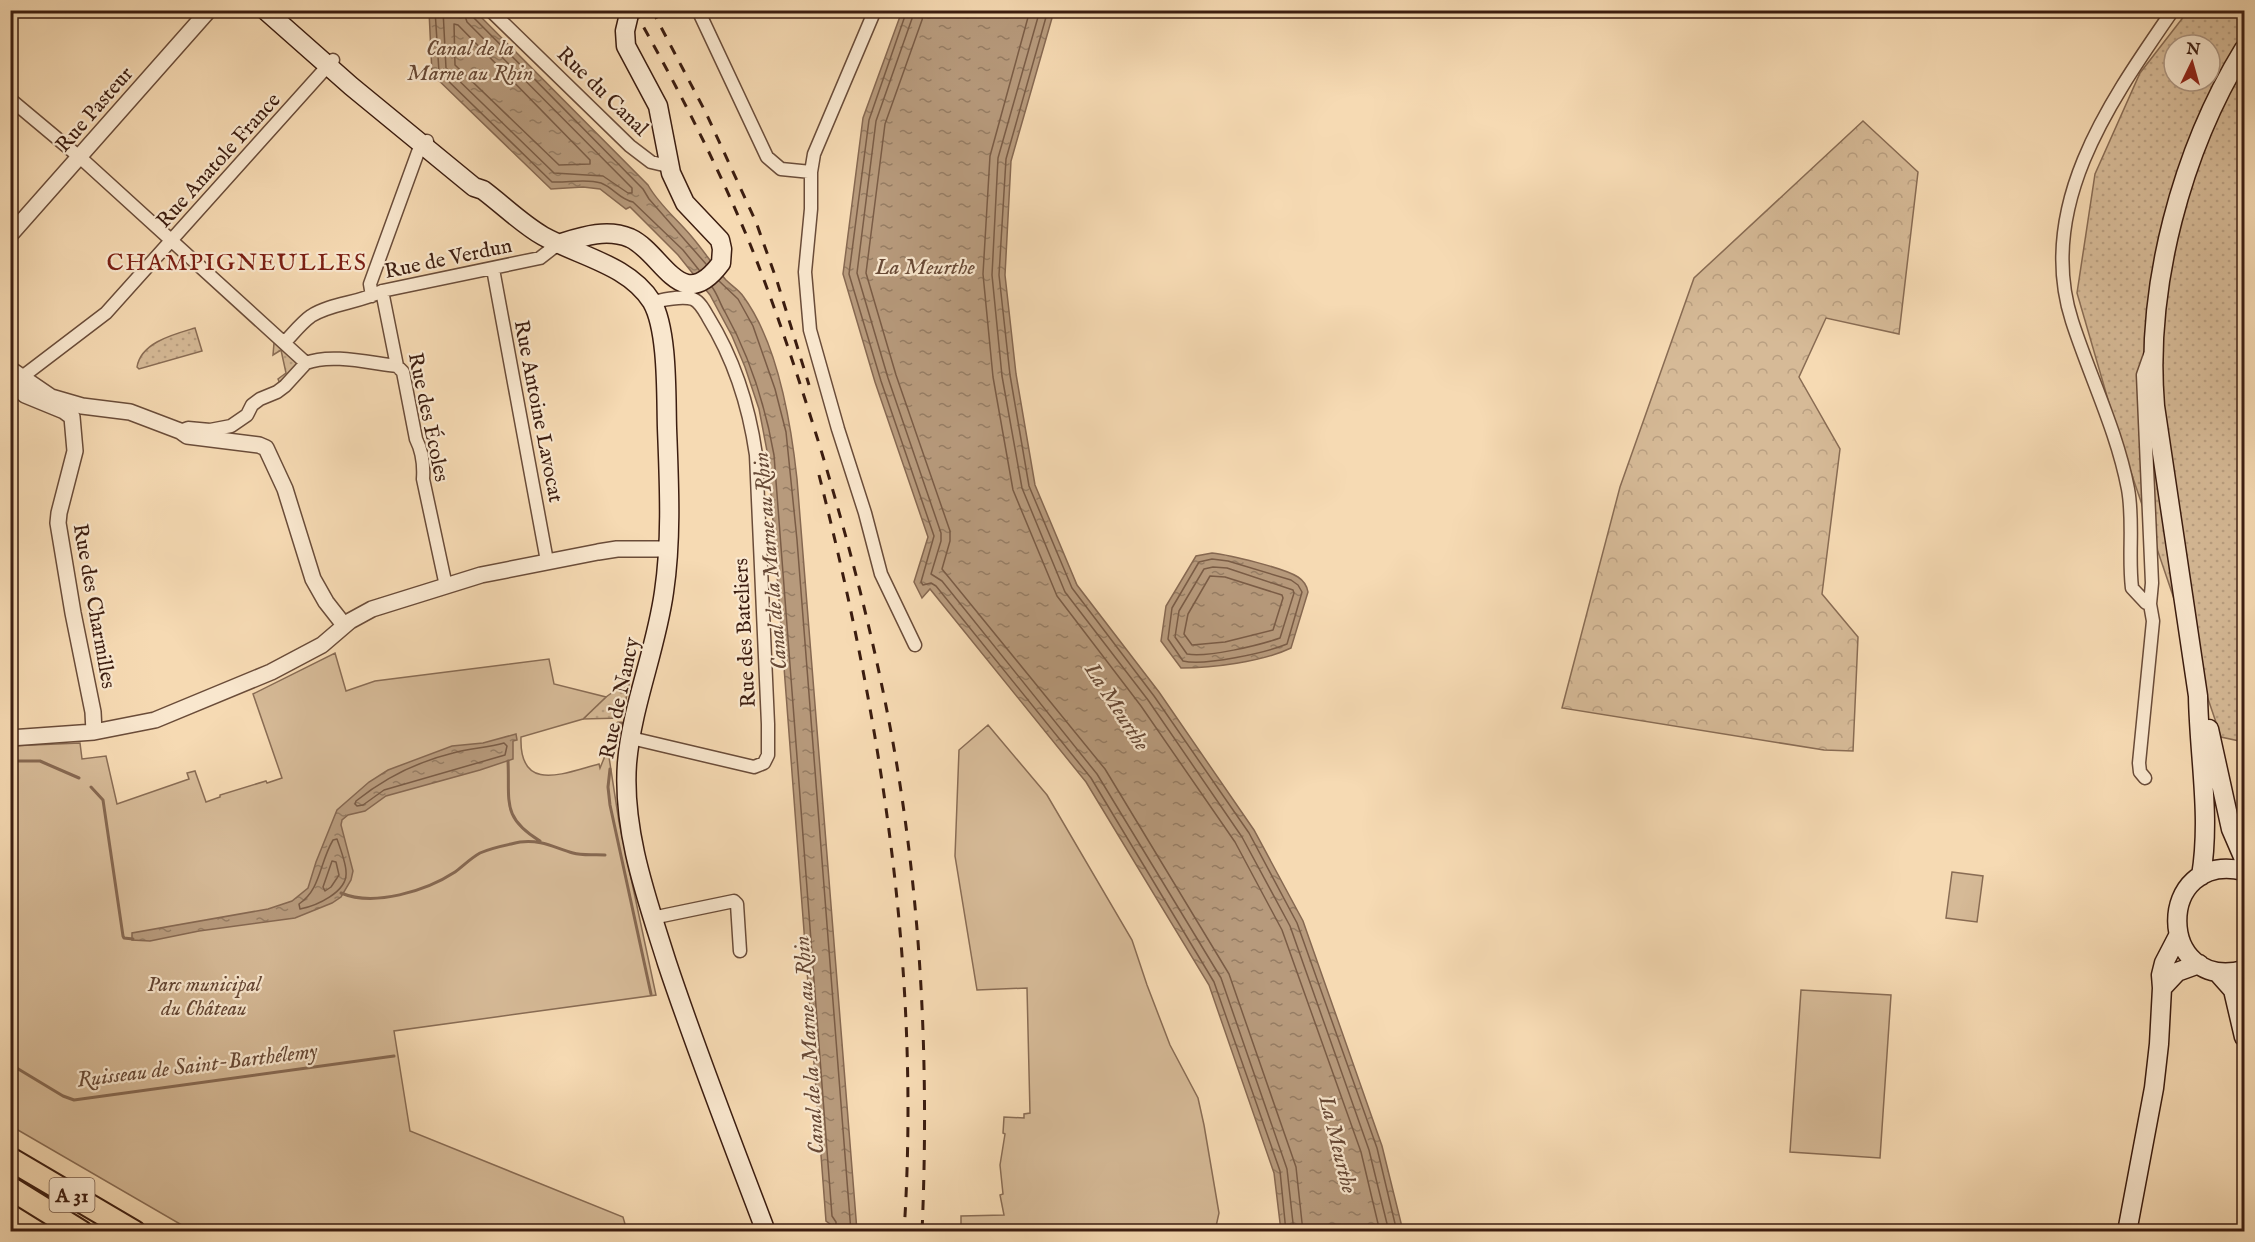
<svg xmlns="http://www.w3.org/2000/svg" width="2255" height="1242" font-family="'IM FELL English',serif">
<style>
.grass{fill:url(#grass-dots);stroke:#896c54;stroke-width:1.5;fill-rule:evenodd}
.forest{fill:url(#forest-crowns);stroke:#896c54;stroke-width:1.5}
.green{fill:#d6ba97;stroke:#896c54;stroke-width:1.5}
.water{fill:url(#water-ripples);stroke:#866851;stroke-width:1.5}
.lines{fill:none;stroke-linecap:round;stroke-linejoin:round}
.shore{stroke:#7a5c46;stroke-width:1.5}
.stream{stroke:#866851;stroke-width:3}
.minor-casing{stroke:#6a4c39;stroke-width:15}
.tertiary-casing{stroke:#6a4c39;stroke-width:18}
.secondary-casing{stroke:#3c1d10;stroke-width:21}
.motorway-casing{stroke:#3c1d10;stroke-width:26}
.minor{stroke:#f9e7ce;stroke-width:12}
.tertiary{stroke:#f9e7ce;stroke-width:15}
.secondary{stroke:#f9e7ce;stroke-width:18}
.motorway{stroke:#f6dab3;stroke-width:22}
.rail{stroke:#3c1d10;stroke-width:3;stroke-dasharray:10 10;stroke-linecap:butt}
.labels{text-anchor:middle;stroke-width:4.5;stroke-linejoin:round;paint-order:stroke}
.shield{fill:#f9e7ce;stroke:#755a49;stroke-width:1.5}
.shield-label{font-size:20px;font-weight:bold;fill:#3c1d10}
.street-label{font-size:21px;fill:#3c1d10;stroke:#f9e7ce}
.park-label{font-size:21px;font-style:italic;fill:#624432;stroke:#f9e7ce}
.water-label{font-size:22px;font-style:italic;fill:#674936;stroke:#f9e7ce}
.quarter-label{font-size:24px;letter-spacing:1.5px;fill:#7a1f14;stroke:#f9e7ce}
</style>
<defs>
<pattern id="grass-dots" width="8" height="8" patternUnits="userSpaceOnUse" patternTransform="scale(1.5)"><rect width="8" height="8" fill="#d6ba97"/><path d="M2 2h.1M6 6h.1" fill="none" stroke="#b99f81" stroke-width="1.8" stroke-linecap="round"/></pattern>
<pattern id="forest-crowns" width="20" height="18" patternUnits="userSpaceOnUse" patternTransform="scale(1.5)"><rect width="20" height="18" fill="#d6ba97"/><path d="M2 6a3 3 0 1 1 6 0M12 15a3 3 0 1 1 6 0" fill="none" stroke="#b99f81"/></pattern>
<pattern id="water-ripples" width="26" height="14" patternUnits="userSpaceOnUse" patternTransform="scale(1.5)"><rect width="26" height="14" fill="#b79a7c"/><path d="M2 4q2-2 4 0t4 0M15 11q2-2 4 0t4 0" fill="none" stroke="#967d64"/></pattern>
</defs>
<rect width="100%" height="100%" fill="#f6dab3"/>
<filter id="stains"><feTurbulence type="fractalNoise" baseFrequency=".00333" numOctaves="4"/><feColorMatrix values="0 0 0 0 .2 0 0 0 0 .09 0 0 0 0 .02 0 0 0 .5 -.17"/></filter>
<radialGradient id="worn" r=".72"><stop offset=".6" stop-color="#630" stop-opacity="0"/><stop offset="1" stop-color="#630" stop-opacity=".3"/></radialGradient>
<path class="grass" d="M2188 11H2244V742L2221 737 2118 434 2077 293 2095 174 2140 73ZM2174 45H2210V81H2174Z
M195 328 202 351 139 369 137 367C141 342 175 334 195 328Z
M274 343H277L295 361 297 366 280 384 278 379 286 373 281 350 273 355Z
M630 680 622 718 583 719 606 697Z"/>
<path class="forest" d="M1863 121 1918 172 1899 334 1826 318 1799 377 1840 449 1822 594 1858 637 1853 751 1824 750 1562 708 1620 487 1694 278Z"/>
<path class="green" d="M335 653 346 691 375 681 549 659 554 684 606 697 583 719 521 737C519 794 564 773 599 764L600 768 605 756 609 757 619 822 656 995 394 1031 410 1131 623 1217 627 1231H192L11 1126 10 746 80 743 82 759 106 756 117 804 189 779 187 773 195 771 206 802 220 797V795L266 781 267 783 282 778 253 694Z
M988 725 1047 795 1132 940 1147 985 1170 1045 1198 1098 1204 1125 1219 1213 1215 1231H961V1216L1004 1215 1000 1195 1003 1194 1000 1165 1005 1134 1003 1133 1004 1117 1024 1118V1114L1030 1113 1027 988 977 990 955 856 959 750Z
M1952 872 1983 876 1977 922 1946 918Z
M1801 990 1891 995 1880 1158 1790 1152Z"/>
<path class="water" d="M429 11H475L477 13 648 185C659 205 678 220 692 237 704 251 714 267 726 280 732 286 739 290 743 296 777 342 791 423 797 479L857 1231H830V1224L826 1221 768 456 759 409 745 367 732 336 710 295 678 255 630 207 626 209 600 189 583 187 551 189 432 74Z
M902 11H1054L1011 161 1005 275 1016 374 1035 485 1077 585 1159 692 1254 830 1303 921 1382 1146 1403 1231H1281L1274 1173 1209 985 1086 782 930 589 922 598 914 582 928 537 875 382 843 274 863 118Z
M1212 553C1230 555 1284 568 1298 577 1304 581 1307 586 1308 592L1291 648C1262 662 1212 668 1181 668L1161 641 1166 606 1196 556Z
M516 734 517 740 513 741V759L480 770 386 796 365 811 348 815 342 820 341 825 353 871 351 880 341 897 332 903 295 918 199 931 150 941 132 940V933L268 909 292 901 308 888 316 862 337 810 369 782 388 770 452 746 483 743Z"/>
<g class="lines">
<path class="shore" d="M435 10 439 72 552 182C568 183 585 178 601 183 614 188 619 199 633 202L683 250 699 270
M443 10 446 68 554 173 603 176 628 193H632V188L467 22 463 10
M471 10 473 17 643 189 649 199 706 264
M907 10 869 120 849 274 881 381 934 536 921 582 923 585 931 583 936 586 1091 778 1214 982 1280 1171 1286 1232
M915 10 876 121 857 273 888 378 941 533V541L931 574 942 581 1097 774 1221 978 1287 1169 1294 1232
M924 10 922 20 885 124 866 273 896 375 950 531V541L942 569 1105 769 1229 974 1296 1167 1303 1232
M1030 10 990 156 983 274 993 377 1013 490 1057 596 1141 706 1235 842 1282 930 1361 1152 1380 1232
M1040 10 998 158 992 275 1002 376 1022 488 1065 592 1148 700 1242 837 1290 926 1369 1150 1389 1232
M1048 10 1006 159 999 275 1010 375 1029 486 1072 588 1154 696 1249 833 1297 923 1377 1148 1397 1232
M454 24 458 25 590 160V164L559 165 455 65Z
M719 281 738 299 753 326 775 389 786 432 797 540 851 1232
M712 287C718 295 720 304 725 312 750 357 765 404 774 455L832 1216 836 1222V1232
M1212 559 1228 561 1291 580 1298 585 1302 592 1287 644C1265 653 1205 666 1183 661L1168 639 1172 608 1199 562Z
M1213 567 1227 568 1293 590 1294 593 1280 638C1260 645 1207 658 1187 654L1175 637 1179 611 1204 569Z
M1210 576 1225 577 1282 595 1283 598 1273 630 1225 642 1192 645 1184 634 1188 614Z
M504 743 507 746 505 755 384 790 363 805 357 806 355 804 356 801C386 777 416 762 453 753 470 748 487 748 504 743Z
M337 839C340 848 346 863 346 872 348 892 316 906 300 909L299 904C321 889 319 864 333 840Z
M332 861 336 862 339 875 331 887 325 891 323 887Z"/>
<path class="stream" d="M613 749 618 723H622
M10 761H40L79 778
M508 761C510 802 501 817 540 841
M610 769 608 787 610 805 651 994
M91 787 103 800 123 936 124 938 133 939
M341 893C374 907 426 891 455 872 463 866 471 858 480 853 493 847 507 845 520 842 541 839 555 848 573 853 583 856 595 854 605 855
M10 1064 63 1096 74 1100 394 1056"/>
<g class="minor-casing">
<path id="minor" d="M490 10 630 146 651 162 668 166
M698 10 767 157 781 169 811 172
M875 10 814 154 811 172V209L805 272 810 330 838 429 865 513 881 574 915 645
M10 99 83 160 306 363
M493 269 547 561
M382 291 397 366 403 372 416 439C422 451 424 465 423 479L446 586
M372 296 370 284 418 152 427 141
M284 343C292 335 301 323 311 316 331 303 360 303 382 291L540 258 558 244
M22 377 106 313 333 60
M180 431 188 428 210 430 231 426 247 415 252 405 260 399 277 392 285 386 306 363C331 353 370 363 397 366
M2150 604 2152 583 2143 375 2150 355
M631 738 754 767 764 763 768 755V724L756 455C749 406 734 359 708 317 704 310 700 302 693 299 681 295 664 300 652 302
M2145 778 2140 772 2139 763 2153 621 2150 604 2146 603 2132 588C2128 555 2134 522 2128 489 2117 431 2090 377 2072 321 2035 206 2111 100 2173 10
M652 918 734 901 737 904 740 951"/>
</g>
<g class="tertiary-casing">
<path id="tertiary" d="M10 235 209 10
M10 369 51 397 82 406 130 412 180 431 187 436 259 445 266 448 285 489 313 579 326 602 344 625
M10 381 25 395 64 411 72 417
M72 417 75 451 59 513 58 523 73 613 93 712 94 732
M10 738 94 732 155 720 271 672 322 645 350 621 372 609 481 575 598 552 617 549H667"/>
</g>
<g class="secondary-casing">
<path id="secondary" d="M265 10 351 86 474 187 483 190C503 205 522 224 543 236 579 256 629 265 652 302 668 330 666 395 667 428 669 482 672 538 664 592 656 650 632 705 627 763 622 831 647 899 667 963 697 1053 732 1142 766 1232
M558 244C581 237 606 228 630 238 663 253 681 317 721 263L722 249 720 240 685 203 671 173 658 106 626 46 625 31 630 10
M2209 729 2231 829 2244 859
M2244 871C2154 850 2156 993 2244 970
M2201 876C2211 817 2199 756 2198 696L2155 406C2145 286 2182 150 2244 49
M2217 972 2233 990 2244 1037
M2162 988 2177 972 2199 964
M2127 1232 2154 1088 2159 1044 2162 988 2161 975 2164 963 2178 936"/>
</g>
<g class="motorway-casing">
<path id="motorway" d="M10 1159 134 1232
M10 1188 81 1232"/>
</g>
<use href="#minor" class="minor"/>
<use href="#tertiary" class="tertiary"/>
<use href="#secondary" class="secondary"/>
<use href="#motorway" class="motorway"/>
<path class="rail" d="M634 10C676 84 715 160 748 239 776 308 799 379 821 450 851 550 877 651 895 754 922 911 929 1072 922 1232
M652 10 706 113 756 222 777 281 809 385
M819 475C882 723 921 975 904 1232"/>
</g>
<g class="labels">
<rect class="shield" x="49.5" y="1178" width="45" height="34" rx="4.5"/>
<g class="shield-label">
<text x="72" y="1202">A 31</text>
</g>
<g class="street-label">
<text transform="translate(603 91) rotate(44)" y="7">Rue du Canal</text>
<text transform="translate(94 109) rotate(-49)" y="7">Rue Pasteur</text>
<text transform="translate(218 160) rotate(-48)" y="7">Rue Anatole France</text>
<text transform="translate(448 258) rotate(-12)" y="7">Rue de Verdun</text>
<text transform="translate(539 411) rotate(79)" y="7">Rue Antoine Lavocat</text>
<text transform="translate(429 417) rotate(78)" y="7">Rue des Écoles</text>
<text transform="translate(95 606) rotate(80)" y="7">Rue des Charmilles</text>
<text transform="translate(744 633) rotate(-93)" y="7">Rue des Bateliers</text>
<text transform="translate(619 698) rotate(-78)" y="7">Rue de Nancy</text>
</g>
<g class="park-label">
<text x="204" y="991">Parc municipal<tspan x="204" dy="24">du Château</tspan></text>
</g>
<g class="water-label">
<text x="470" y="55">Canal de la<tspan x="470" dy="25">Marne au Rhin</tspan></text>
<text x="925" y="274">La Meurthe</text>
<text transform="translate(769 561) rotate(-95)" y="8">Canal de la Marne au Rhin</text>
<text transform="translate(1118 706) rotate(57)" y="8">La Meurthe</text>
<text transform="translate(808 1045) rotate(-94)" y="8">Canal de la Marne au Rhin</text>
<text transform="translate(197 1064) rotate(-7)" y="8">Ruisseau de Saint-Barthélemy</text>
<text transform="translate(1339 1144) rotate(76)" y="8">La Meurthe</text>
</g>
<g class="quarter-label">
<text x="237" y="270">CHAMPIGNEULLES</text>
</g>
</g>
<rect width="2255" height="1242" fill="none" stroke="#f6dab3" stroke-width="36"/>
<rect x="12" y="12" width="2231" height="1218" fill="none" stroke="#3c1d10" stroke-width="3"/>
<rect x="18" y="18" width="2219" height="1206" fill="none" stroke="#3c1d10" stroke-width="1.5"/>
<g transform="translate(2192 63) rotate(5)"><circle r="28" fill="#f9e7ce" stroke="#ad9682" stroke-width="1.5"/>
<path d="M0-4.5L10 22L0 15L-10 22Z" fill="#8f2418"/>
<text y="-9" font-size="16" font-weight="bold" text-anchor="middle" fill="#3c1d10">N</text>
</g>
<rect width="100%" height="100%" filter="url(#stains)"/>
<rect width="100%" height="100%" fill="url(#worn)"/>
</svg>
